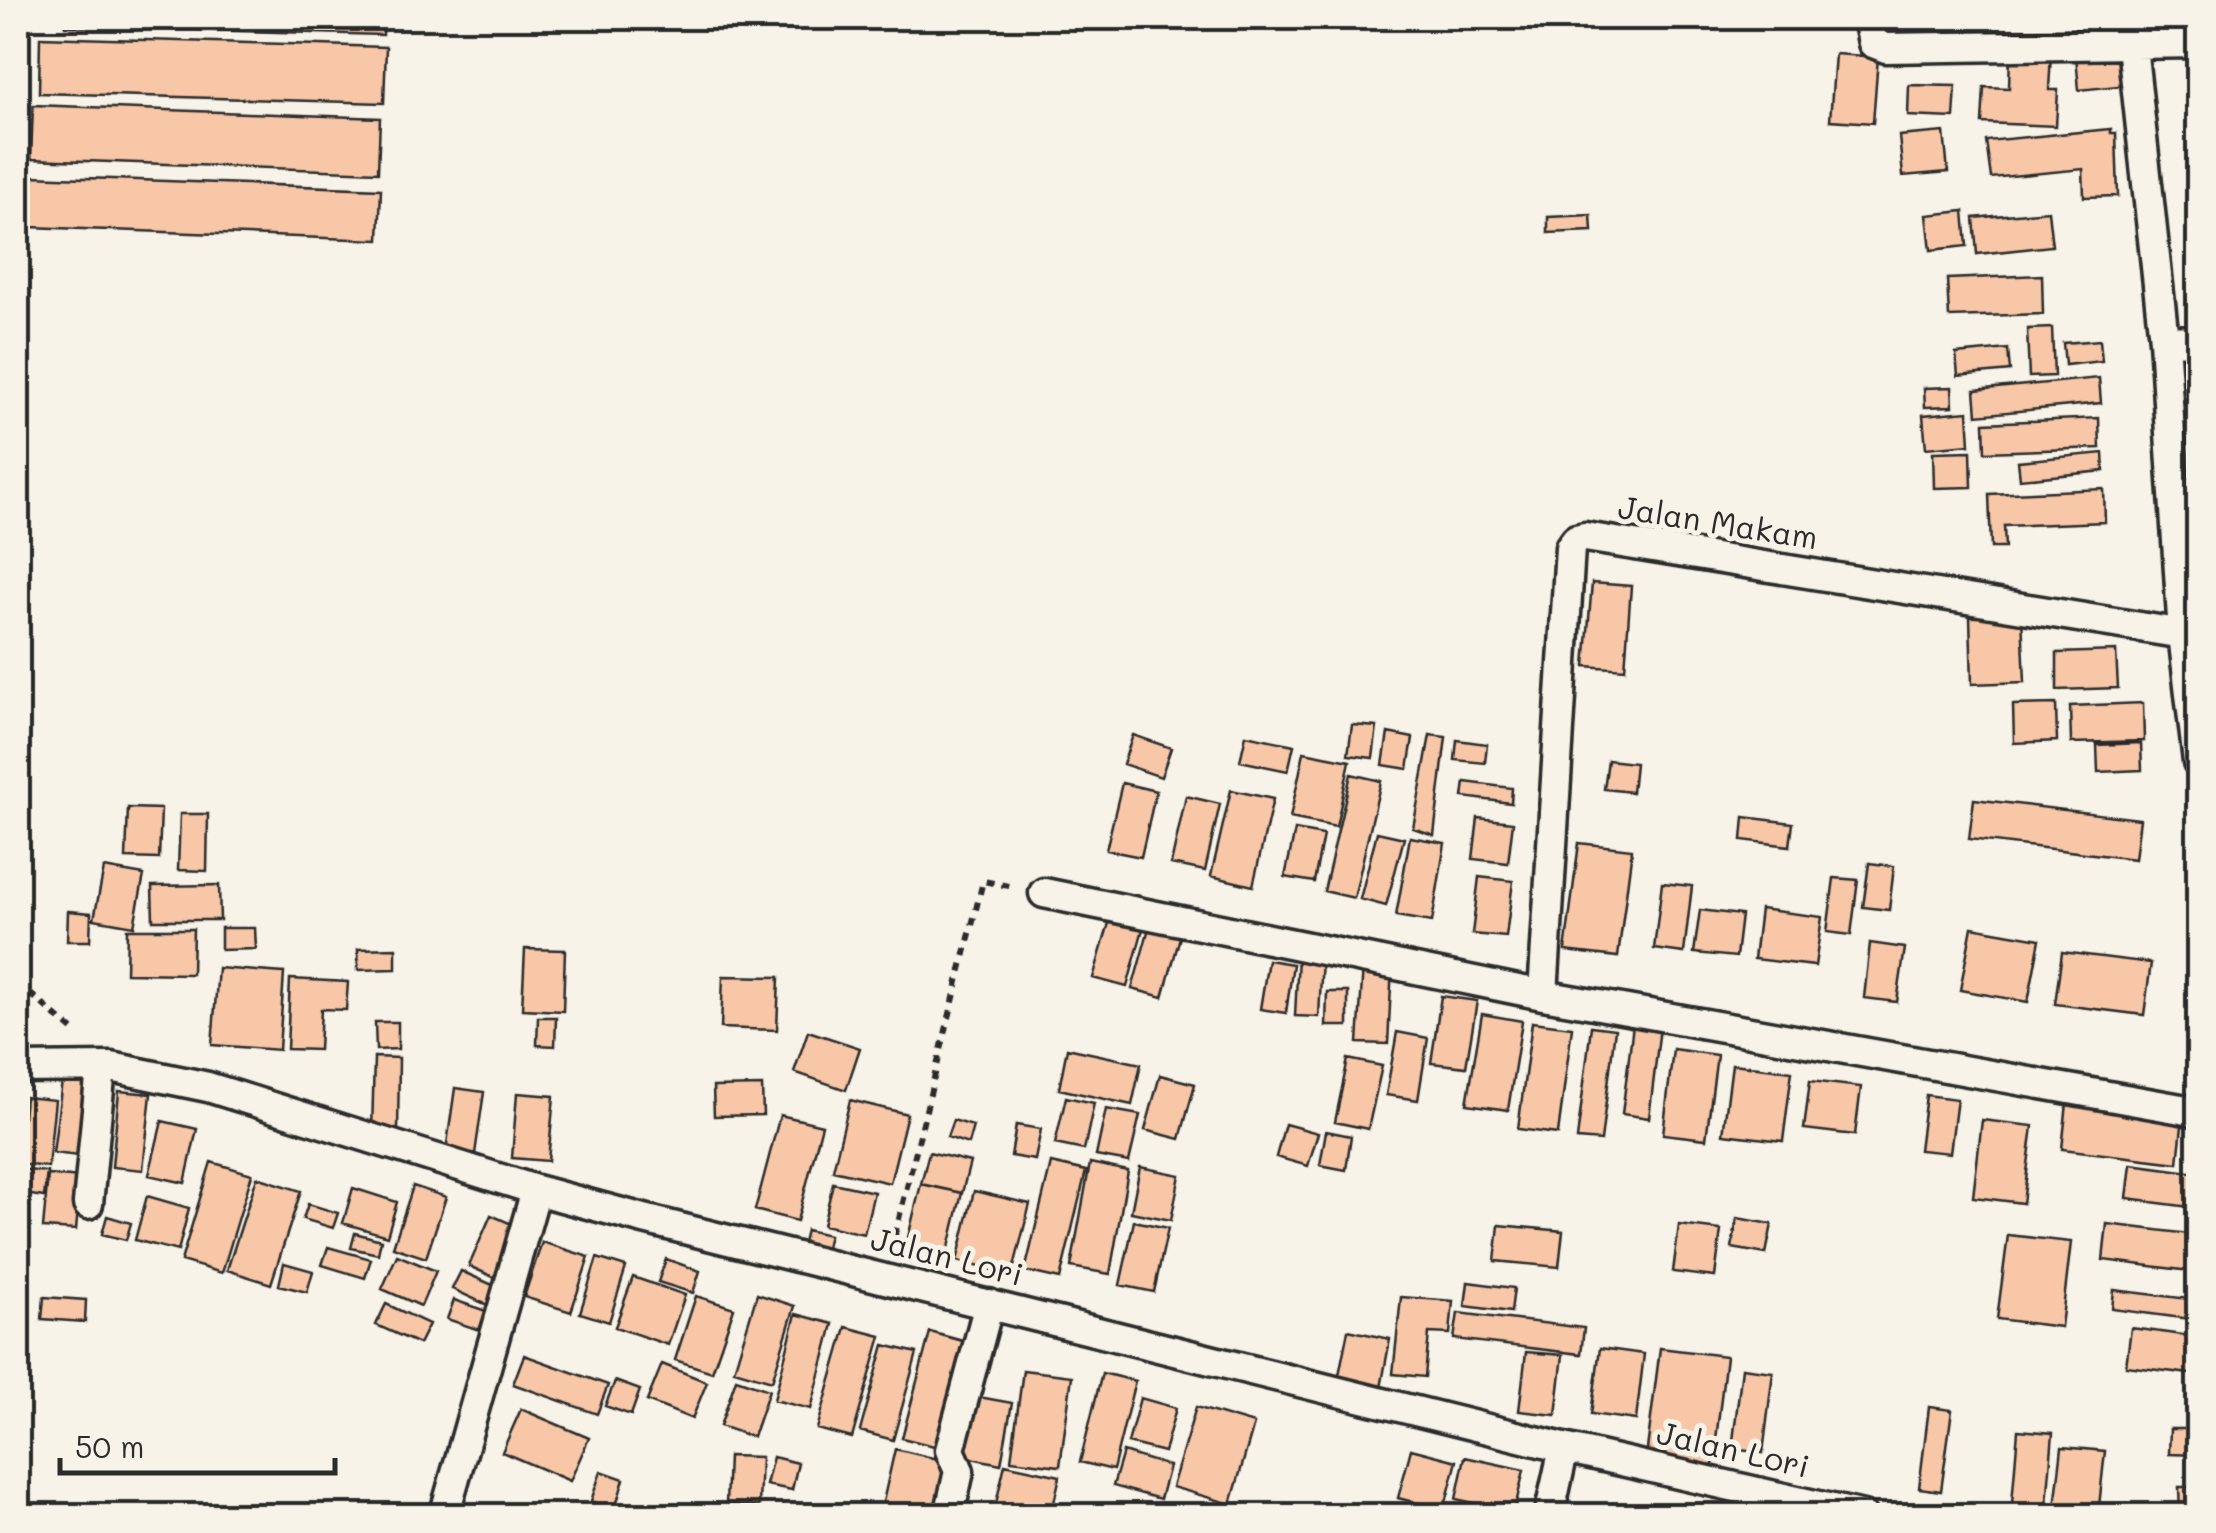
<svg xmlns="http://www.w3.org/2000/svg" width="2216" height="1533" font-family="Mali,sans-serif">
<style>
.building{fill:#f8c7a7;stroke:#2b2b2b;stroke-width:2.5}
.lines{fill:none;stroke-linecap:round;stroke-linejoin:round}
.street-casing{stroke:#2b2b2b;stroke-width:35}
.path{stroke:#2b2b2b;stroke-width:6;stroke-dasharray:8 8;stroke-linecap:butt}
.street{stroke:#f7f3e8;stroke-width:28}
.labels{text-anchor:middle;stroke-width:10;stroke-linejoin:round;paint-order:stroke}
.street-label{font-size:32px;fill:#2b2b2b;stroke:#f7f3e8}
</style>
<rect width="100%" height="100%" fill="#f7f3e8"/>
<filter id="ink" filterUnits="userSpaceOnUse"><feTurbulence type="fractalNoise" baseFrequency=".01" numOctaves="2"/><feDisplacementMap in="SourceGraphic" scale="20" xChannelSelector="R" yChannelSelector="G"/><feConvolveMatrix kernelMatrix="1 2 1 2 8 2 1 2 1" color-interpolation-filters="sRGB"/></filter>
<g filter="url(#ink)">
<path class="building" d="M65 18H384L383 35 65 26Z
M40 37 386 47 384 103 39 93Z
M2010 52 2051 53 2049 90H2058L2056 126 1982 123 1984 87 2009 88Z
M2124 52 2128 85 2079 90 2076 56Z
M1835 54 1878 57 1873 123 1830 120Z
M1909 85 1956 86 1954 118 1908 116Z
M33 105 380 118 378 172 31 159Z
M2111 129V133H2116L2118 196 2084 197 2083 169 1991 178 1986 141Z
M1944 132 1948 172 1903 176 1899 136Z
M31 176 381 189 379 240 29 227Z
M1964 211 1967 246 1931 250 1927 215Z
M2048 211 2052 246 1977 254 1974 218Z
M1591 215 1592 231 1548 233V217Z
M2042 275 2043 314 1949 317 1947 279Z
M2052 328 2054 376 2029 377 2027 329Z
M2100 340 2102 361 2065 365 2063 343Z
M2008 349 2010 371 1958 376 1956 354Z
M2099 378 2101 403 1977 415 1975 390Z
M1952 387 1953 406 1925 407 1924 388Z
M1968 411 1970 444 1926 448 1923 415Z
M2099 418 2100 448 1985 452 1984 423Z
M1971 451 1972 487 1934 488 1933 452Z
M2103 453 2104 471 2020 479 2018 461Z
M2104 489 2105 522 2004 526 2005 548H1991L1989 494Z
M1592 583 1631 586 1625 669 1585 666Z
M2022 616 2025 682 1972 684 1970 617Z
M2116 651 2118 688 2057 690V653Z
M2143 703 2144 741 2071 743 2070 706Z
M2056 704 2057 741 2014 743 2013 705Z
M1352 725 1377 727 1373 758 1348 755Z
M1388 733 1413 738 1408 769 1383 765Z
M1133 735 1171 748 1161 777 1123 764Z
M1246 735 1294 745 1288 771 1240 761Z
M1430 735 1446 737 1434 835 1413 828Z
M1457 740 1487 744 1485 763 1455 760Z
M2141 743 2142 770 2098 772 2097 745Z
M1304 752 1350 761 1336 827 1290 818Z
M1608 760 1635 763 1632 792 1604 789Z
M1351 774 1381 781 1354 898 1324 891Z
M1465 782 1512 788 1511 803 1463 797Z
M1122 783 1156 791 1141 857 1106 850Z
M1231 790 1273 799 1253 886 1211 876Z
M1186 796 1220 804 1205 871 1171 864Z
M1974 799 2140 819 2135 859 1969 839Z
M128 808 161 809 159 859 126 858Z
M180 814H208L207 871 178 870Z
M1744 817 1793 823 1790 846 1742 840Z
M1478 818 1513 822 1508 863 1473 859Z
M1295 830 1323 835 1314 882 1285 877Z
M1377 832 1404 838 1386 906 1360 899Z
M1410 837 1445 843 1432 922 1396 916Z
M1579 843 1632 849 1618 957 1565 951Z
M1869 863 1894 866 1889 910 1863 907Z
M104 868 144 875 134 926 94 919Z
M1479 877 1513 881 1506 937 1472 934Z
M1834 878 1858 880 1851 935 1827 932Z
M1662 883 1692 886 1684 953 1654 949Z
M219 885 220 920H153L152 886Z
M1760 909 1822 917 1815 966 1754 959Z
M1700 910 1741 915 1736 957 1694 953Z
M68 911 91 913 90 941H67Z
M1111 916 1144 925 1127 987 1093 978Z
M1972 927 2040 939 2028 1002 1960 990Z
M221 928H255L256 949 221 950Z
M1149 928 1180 937 1163 997 1132 989Z
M127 929H193L192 974 126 973Z
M1870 943 1905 948 1897 1002 1864 998Z
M396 948V969L358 970V949Z
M525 949 565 950 563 1011 522 1009Z
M2062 952 2151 963 2144 1015 2055 1004Z
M1298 956 1322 957 1319 1017 1295 1016Z
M1268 960 1293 964 1286 1013 1260 1009Z
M1363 965 1392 966 1388 1044 1358 1043Z
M218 968 284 973 279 1050 212 1045Z
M723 976 779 977 777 1030 721 1028Z
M290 979 348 982 346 1010 321 1009 319 1050 287 1049Z
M1327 992H1348V1026H1326Z
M1441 996 1477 1001 1466 1067 1431 1063Z
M1482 1014 1522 1021 1508 1110 1467 1104Z
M1634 1016 1661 1019 1649 1118 1622 1114Z
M538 1017H556L555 1046 537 1045Z
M375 1022H398V1049L376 1050Z
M1532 1022 1572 1027 1558 1134 1518 1129Z
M1591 1026 1615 1029 1601 1141 1577 1139Z
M808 1031 860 1048 846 1090 794 1072Z
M1397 1032 1428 1038 1418 1100 1386 1095Z
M1067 1048 1141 1064 1132 1105 1059 1089Z
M1673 1049 1717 1055 1706 1139 1663 1134Z
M374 1057 399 1058 398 1134 372 1133Z
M1348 1059 1382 1066 1368 1129 1335 1122Z
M1732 1064 1792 1071 1783 1141 1723 1134Z
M1160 1075 1195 1084 1180 1139 1145 1130Z
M62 1081 98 1085 88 1157 53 1153Z
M1810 1081 1861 1087 1855 1135 1804 1129Z
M762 1086 763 1115 714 1116 713 1087Z
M455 1088 484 1092 475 1154 446 1151Z
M119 1091 151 1094 143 1170 112 1167Z
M517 1093 554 1096 548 1161 512 1158Z
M1926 1095 1957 1099 1950 1153 1919 1150Z
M25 1097 55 1100 48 1167 19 1164Z
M1066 1097 1094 1103 1084 1150 1055 1144Z
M850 1100 907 1114 890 1183 833 1170Z
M2067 1103 2183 1117 2178 1163 2062 1149Z
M1106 1109 1140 1115 1129 1162 1096 1156Z
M780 1115 822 1125 797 1221 755 1210Z
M953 1120 973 1126 968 1144 947 1137Z
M1982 1120 2033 1126 2023 1203 1973 1197Z
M162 1121 197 1129 185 1183 149 1175Z
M1285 1124 1318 1133 1308 1166 1276 1157Z
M1016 1125 1041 1129 1035 1160 1011 1156Z
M1326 1131 1351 1136 1346 1170 1320 1165Z
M929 1152 970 1162 962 1193 921 1184Z
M211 1162 252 1174 222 1273 181 1261Z
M1051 1163 1086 1171 1060 1279 1025 1271Z
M1090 1163 1128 1171 1110 1274 1071 1267Z
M2131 1164 2198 1173V1208L2127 1199Z
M1140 1167 1180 1175 1171 1220 1131 1212Z
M18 1169 47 1172 44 1197 18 1193Z
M48 1175 81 1178 76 1230 43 1228Z
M257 1177 301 1191 271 1284 227 1270Z
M833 1183 874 1192 864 1234 823 1225Z
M921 1184 962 1193 946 1260 905 1250Z
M413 1186 446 1197 426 1258 393 1247Z
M353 1188 397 1202 387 1236 343 1223Z
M974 1191 1030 1204 1012 1275 957 1261Z
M147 1196 189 1208 178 1251 135 1240Z
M308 1204 338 1213 333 1228 303 1219Z
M491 1215 523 1229 500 1280 469 1266Z
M107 1216 131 1223 126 1240 102 1234Z
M1737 1218 1772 1224 1766 1254 1732 1248Z
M1134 1221 1168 1228 1154 1292 1120 1285Z
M2107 1224 2198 1235V1272L2103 1260Z
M1499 1225 1563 1231 1559 1267 1495 1261Z
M1679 1225 1721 1230 1715 1277 1673 1272Z
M806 1230 829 1235 825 1251 802 1246Z
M355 1233 381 1240 378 1254 351 1248Z
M2008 1235 2071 1242 2061 1327 1997 1319Z
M542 1242 589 1257 571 1312 524 1297Z
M328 1247 371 1259 365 1278 322 1265Z
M397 1255 436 1271 421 1306 382 1289Z
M597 1258 626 1267 609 1322 580 1313Z
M666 1259 700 1271 693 1293 658 1282Z
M284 1263 313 1271 307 1292 279 1285Z
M461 1271 504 1290 496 1309 452 1289Z
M633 1277 685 1295 668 1345 615 1327Z
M1468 1282 1514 1288 1511 1312 1465 1306Z
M2114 1290 2198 1300V1320L2112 1309Z
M757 1294 795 1306 772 1381 734 1370Z
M696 1296 734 1308 712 1372 675 1360Z
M44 1297 86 1300 85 1322 42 1319Z
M1401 1297 1453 1301 1450 1334 1429 1333 1425 1377 1393 1374Z
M454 1300 486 1311 479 1330 447 1319Z
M386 1304 429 1324 419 1344 376 1325Z
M1458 1313 1584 1328 1581 1354 1454 1339Z
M796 1314 833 1324 811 1409 774 1400Z
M846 1327 881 1336 852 1438 817 1429Z
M2131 1328 2198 1337V1375L2126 1366Z
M1348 1330 1390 1339 1381 1388 1338 1380Z
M930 1332 970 1343 942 1448 902 1438Z
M884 1345 917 1353 893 1440 860 1431Z
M1600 1348 1644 1354 1636 1420 1591 1414Z
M1660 1348 1726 1356 1713 1465 1646 1457Z
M1526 1352 1563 1355 1556 1415 1519 1411Z
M524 1355 608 1385 597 1414 513 1384Z
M662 1364 707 1382 692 1419 647 1401Z
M1742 1368 1773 1372 1763 1453 1732 1449Z
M1023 1370 1072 1376 1060 1466 1011 1460Z
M1102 1373 1135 1381 1113 1470 1080 1462Z
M736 1379 769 1390 753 1437 720 1426Z
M615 1381 640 1390 631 1415 605 1406Z
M968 1395 1012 1403 1001 1464 956 1455Z
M1140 1398 1176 1408 1164 1452 1128 1443Z
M1196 1407 1254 1424 1231 1504 1172 1487Z
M1929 1407 1952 1410 1941 1491 1919 1488Z
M521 1409 589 1438 570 1481 502 1452Z
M2170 1429H2198V1455L2169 1454Z
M2018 1430 2053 1433 2046 1516H2011Z
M2062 1447 2105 1451 2098 1516H2054Z
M895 1449 954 1463 942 1516 880 1515Z
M1411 1449 1457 1461 1444 1510 1398 1498Z
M1123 1452 1169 1466 1160 1499 1113 1486Z
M728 1456 761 1457 759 1506 726 1505Z
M773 1457 798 1463 792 1490 766 1485Z
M1465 1457 1524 1470 1514 1512 1456 1499Z
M1005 1464 1060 1476 1051 1516H1009L994 1512Z
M601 1471 624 1479 615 1509 591 1501Z
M2179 1487H2198V1516H2180Z"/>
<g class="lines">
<g class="street-casing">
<path id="street" d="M1868 18 1873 43 1886 48 2198 43
M2129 18 2164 340 2183 634 2198 762
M2164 340 2198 341
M1044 893 1543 995 2198 1112
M1543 995 1570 547 1576 539 1585 537 2183 634
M18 1068 111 1067 208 1087 536 1190 644 1219 1564 1448 1863 1516
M88 1204 101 1068
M444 1516 536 1190
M949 1516 959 1471 950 1450 989 1304
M1549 1516 1564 1448"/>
</g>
<path class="path" d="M18 983 77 1034
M891 1251 983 881 1014 887"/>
<use href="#street" class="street"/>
</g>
</g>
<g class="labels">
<g class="street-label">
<text transform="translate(1718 523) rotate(9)" y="11">Jalan Makam</text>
<text transform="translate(947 1257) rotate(14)" y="11">Jalan Lori</text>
<text transform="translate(1733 1450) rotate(13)" y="11">Jalan Lori</text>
</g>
</g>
<rect width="2216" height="1533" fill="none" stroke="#f7f3e8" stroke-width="60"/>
<rect x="30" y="30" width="2156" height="1473" fill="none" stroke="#2b2b2b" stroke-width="4" filter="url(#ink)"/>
<path d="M60 1458v15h275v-15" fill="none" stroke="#2b2b2b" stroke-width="5"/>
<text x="75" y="1458" font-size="30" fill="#2b2b2b" stroke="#f7f3e8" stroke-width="8" paint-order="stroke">50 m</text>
</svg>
